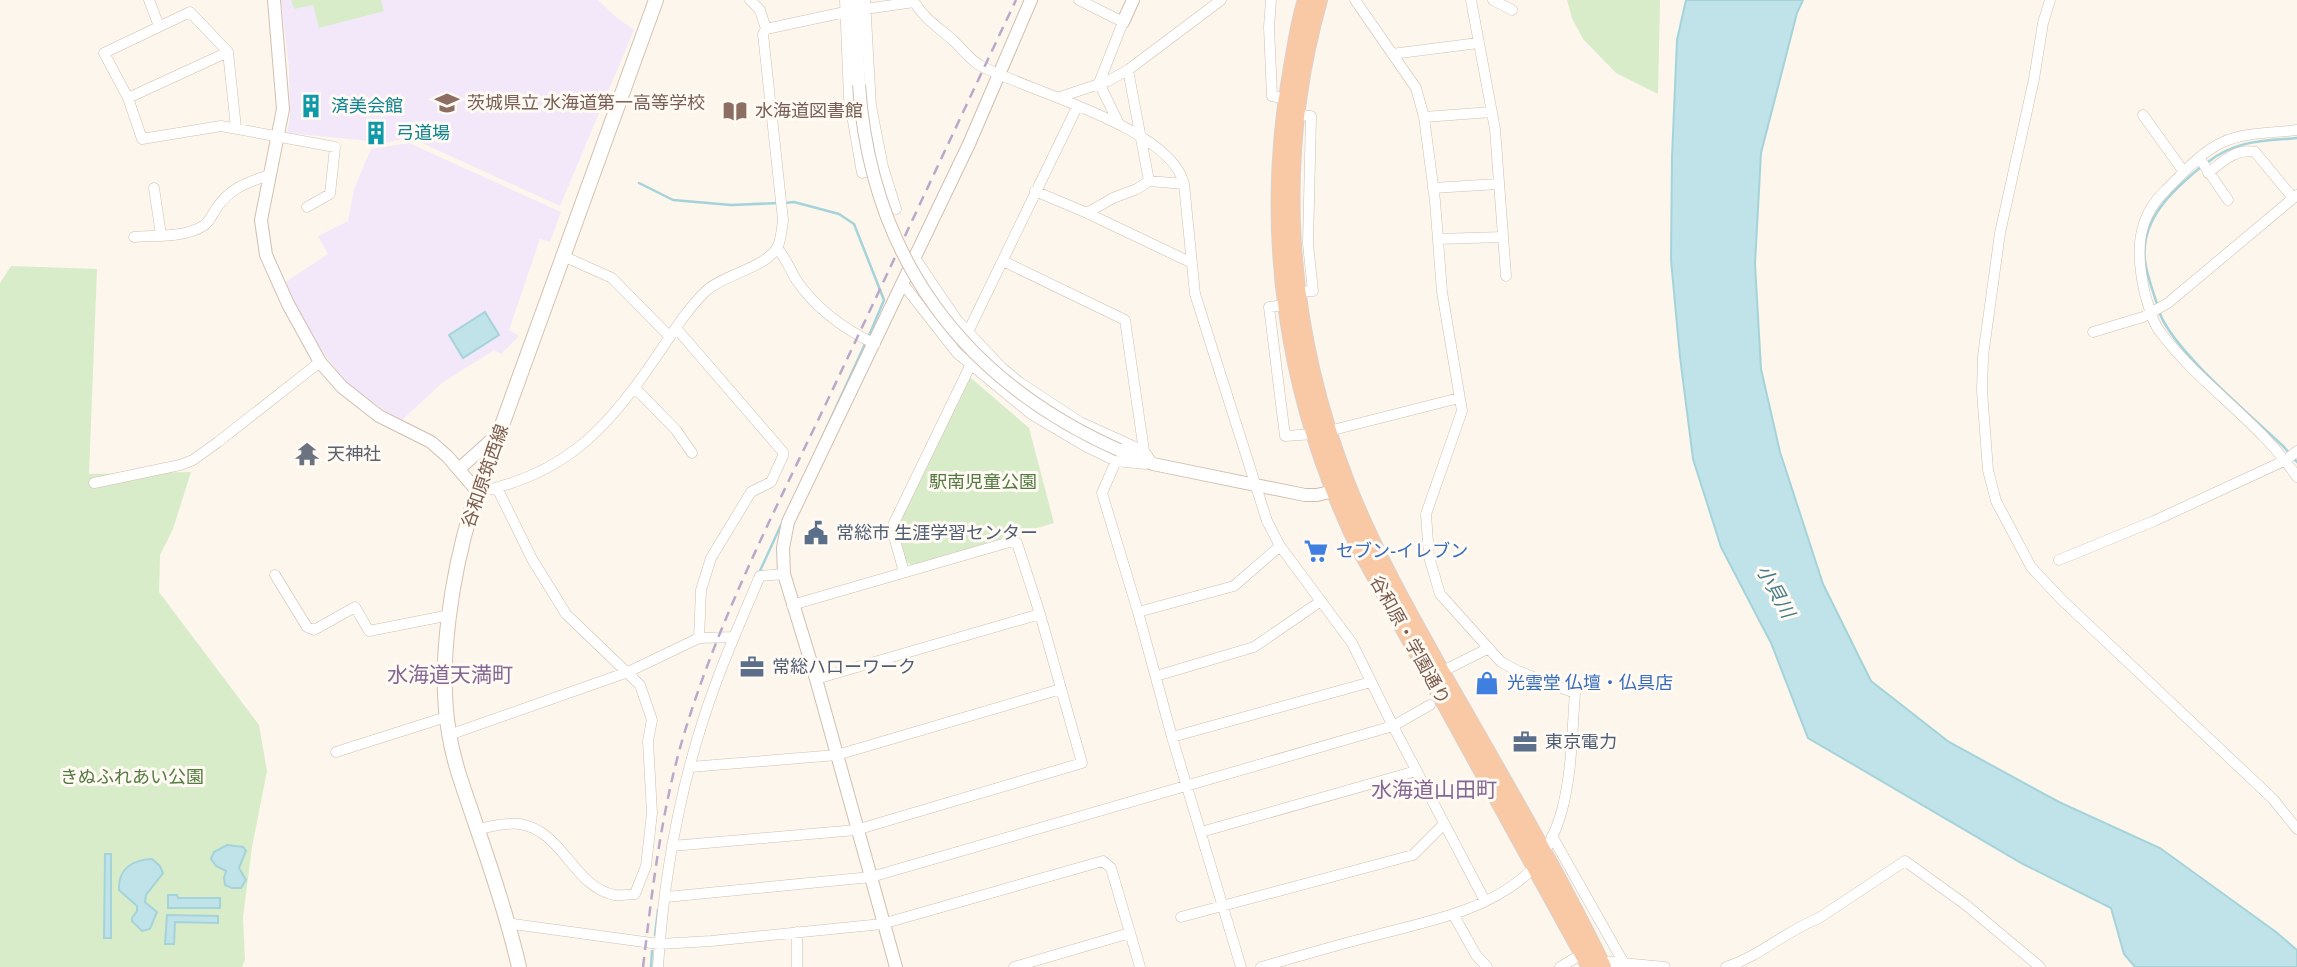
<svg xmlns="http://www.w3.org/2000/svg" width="2297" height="967" font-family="Signika,'Noto Sans JP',sans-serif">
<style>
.education{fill:#f3e8fa}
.green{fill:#d8ecc9}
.water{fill:#bfe3e8;stroke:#a5d3da;stroke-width:2}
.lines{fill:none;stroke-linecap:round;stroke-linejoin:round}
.stream{stroke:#a5d3da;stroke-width:2.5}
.minor-casing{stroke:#d1beb0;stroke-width:11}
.tertiary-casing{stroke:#d1beb0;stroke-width:14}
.secondary-casing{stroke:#d6c0b0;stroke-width:16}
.trunk-casing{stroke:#dad1cd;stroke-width:18}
.minor{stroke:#fff;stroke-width:10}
.tertiary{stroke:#fff;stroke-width:12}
.secondary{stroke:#fff;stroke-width:14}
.trunk{stroke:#f9c8a4;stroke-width:16}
.rail{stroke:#b9a8c9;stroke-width:2.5;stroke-dasharray:10 7;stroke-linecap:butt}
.tertiary-bridge-casing{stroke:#d1beb0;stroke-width:14;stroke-linecap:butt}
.tertiary-bridge{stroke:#fff;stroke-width:12}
.labels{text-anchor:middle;stroke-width:6;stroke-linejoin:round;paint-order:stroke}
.education-label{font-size:18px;fill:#785e54;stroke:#fffaf3;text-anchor:start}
.culture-label{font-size:18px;fill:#0d838f;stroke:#fffaf3;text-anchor:start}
.worship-label{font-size:18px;fill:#5b616d;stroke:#fffaf3;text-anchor:start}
.street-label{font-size:18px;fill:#7a5c4d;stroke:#fffaf3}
.park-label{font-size:18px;fill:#537a41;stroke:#fffaf3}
.service-label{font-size:18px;fill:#4e5e75;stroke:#fffaf3;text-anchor:start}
.shop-label{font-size:18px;fill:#366cbe;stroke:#fffaf3;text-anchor:start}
.water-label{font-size:19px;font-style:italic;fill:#437c86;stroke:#fffaf3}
.quarter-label{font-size:21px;fill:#846695;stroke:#fffaf3}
</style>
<rect width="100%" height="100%" fill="#fdf6ec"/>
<path class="education" d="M281 0H598L616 17 634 30 560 206 411 138 377 144 370 141 287 133 290 117 289 68Z
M409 143 561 212 550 242 540 239 509 330 519 336 501 354 494 350 442 383 402 420 384 410 347 383 337 371 316 343 284 283 328 254 318 236 348 221 354 189 371 149Z"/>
<path class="green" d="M291 0H381L384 11 319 28 313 5 294 9Z
M1567 0H1660L1658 94 1616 73 1583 39 1572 18Z
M11 266 97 269 89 474 191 472 173 529 160 555 159 592 259 725 267 771 252 847 243 917 245 960 242 967H0V283Z
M969 378H971L1029 428 1054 523 912 565 906 562 896 528Z"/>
<path class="water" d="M1686 0H1803L1797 13 1761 153 1755 264 1761 369 1780 452 1823 584 1871 681 1949 742 2059 802 2160 848 2276 932 2297 950V967H2135L2124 954 2111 908 2023 864 1808 738 1771 643 1721 547 1693 459 1680 357 1671 260 1672 157 1677 40Z
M485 312 499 335 463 358 449 335Z
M227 845 243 847 246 851 239 868 246 880 241 888H232L225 885 224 878 226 871 216 866 211 859 214 852Z
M105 854H111V938H104Z
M152 859 160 866 163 873 146 895 145 902 157 912 150 929 142 931 132 921V918L137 911V906L119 890C118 869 132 860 152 859Z
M168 895H177L178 898H220V908H168Z
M167 915 218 916V923L175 922 174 944H165Z"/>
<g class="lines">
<path class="stream" d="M2208 162C2236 140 2263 141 2297 138
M639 183 673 200 731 205 779 203
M785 203 794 202 839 214 854 224 884 300 868 338
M2157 304C2153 291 2147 276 2145 261 2140 219 2173 190 2202 166
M2159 311C2171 349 2253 417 2284 447L2297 462
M821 440 865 344
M759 573 781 525
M655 935 658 910
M651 967 652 951"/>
<g class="minor-casing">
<path id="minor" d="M149 0 159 26
M845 0 849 98 862 173 883 167 871 106 865 0
M913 0C924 19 938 27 954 41 963 50 970 60 981 66 1030 92 1171 127 1184 184L1195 294 1267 521 1280 546 1352 643 1393 726 1485 901
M1079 0 1123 22 1099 83 1119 124
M1271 0 1269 27 1272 96 1286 99
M1471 0 1495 129 1506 276
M1493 0 1512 10
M2050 0 2043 23 2034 79 2000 233 1983 356 1982 391 1988 470 1996 501 2031 567 2061 599 2273 799 2297 829
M865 9 914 2
M766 29 845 12
M1392 54 1478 43
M1128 70 1149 181
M1060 97 1108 81 1128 70 1221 0
M128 98 228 52
M1297 115 1311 116 1308 244 1313 291 1297 292
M2143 115 2184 172
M1424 117 1492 112
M236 128 228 52 190 12 104 53 128 98 142 139 221 126 335 147 330 194 307 207
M2297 130C2273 133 2245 132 2223 142 2201 152 2183 173 2166 190 2135 219 2136 255 2145 294 2149 307 2152 322 2161 333 2201 386 2260 422 2297 477
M2200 159 2228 200
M883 167 896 209
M2208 173C2222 162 2236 148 2255 152L2293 198
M154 188 161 235
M1433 188 1498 184
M1035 191 1087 213 1190 262
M1087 213 1113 198 1137 189 1149 181 1184 184
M134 237C155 235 184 238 203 226 210 222 211 216 216 209 230 188 246 183 269 175
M1438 239 1502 237
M777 248C786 258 790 270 797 281 817 310 844 329 875 344
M563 256 612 278 670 337
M915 258 957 320 1001 367 1019 382 1080 422 1144 451 1153 464
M1003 261 1125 320 1144 451
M903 284 957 353 1031 414 1085 446 1116 461 1146 464
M1286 305 1269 307 1285 436 1314 434
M676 328 783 452V456L771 482 751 492 711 558 701 590 699 638
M2093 332 2143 317 2168 303 2297 195
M968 338V332L1077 107
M635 388 676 430 692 453
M1329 431 1459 398
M1116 461 1102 493 1138 612 1172 737 1241 967
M94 483 180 465 193 460 218 442 320 362
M478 492C562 475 605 432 652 363 669 339 685 311 706 291 724 274 767 268 778 246 781 239 782 229 783 220L763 34 766 29 760 10 750 0
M2059 560 2154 521 2286 460 2297 451
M904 572 893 533 894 523 971 364
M275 575 307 627 314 630 355 607 369 631 450 615
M1138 612 1234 586 1280 546
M1441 672 1489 648
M1156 676 1254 647 1321 601
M816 679 1040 614
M449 735 628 672 699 638 734 637
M1172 737 1371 682
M336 752 446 717
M690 767 837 755 1061 689
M477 829C490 827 507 822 520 824 563 831 573 886 614 895 620 896 629 894 635 894L646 866 652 813 648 741 652 720 640 685 566 614 532 559 497 488
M1201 832 1416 771
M1552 836 1626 967
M672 846 856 830 1082 763 1040 614 1017 543 1013 541 792 605
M666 897 871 877 1393 726 1430 705
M1453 914 1476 955 1487 967
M1181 917 1413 855 1444 824
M507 925 513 924 659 944 711 941 882 924 1103 861 1111 868 1140 967
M797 932V967
M1599 963 1611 962 1665 967
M658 967C664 870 683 771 717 680 730 645 745 611 760 576L784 574
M1014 967 1130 933
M1261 967C1297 957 1333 946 1369 937 1423 922 1483 913 1526 875 1544 859 1556 832 1562 810 1572 773 1572 731 1575 693L1518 671 1501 662 1440 594 1429 557 1426 514 1462 411 1442 292 1435 201 1424 117 1416 88 1355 0
M1560 967 1587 951
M1726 967C1760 956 1786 931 1819 918L1905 861 1966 905 2040 967"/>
</g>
<g class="tertiary-casing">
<path id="tertiary" d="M274 0 283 109 261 220 266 255 288 304 320 362 342 387 379 416 431 442 448 457 478 492
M855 0 859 85
M1123 22 1133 0
M1119 450 1153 464 1305 495H1317L1341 489
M459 469 498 434
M896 967 816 679 784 574 783 548 788 522 969 144 1031 0"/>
</g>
<g class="secondary-casing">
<path id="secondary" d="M519 967C508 919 492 871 476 825 466 795 454 765 449 733 437 665 452 573 472 508L656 0"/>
</g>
<g class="trunk-casing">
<path id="trunk" d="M1306 0C1299 22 1296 45 1292 67 1262 231 1287 398 1359 547L1590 967
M1319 0C1273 162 1286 330 1348 487 1376 557 1414 623 1451 689 1503 780 1557 872 1603 967"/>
</g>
<use href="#minor" class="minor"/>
<use href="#tertiary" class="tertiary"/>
<use href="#secondary" class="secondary"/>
<use href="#trunk" class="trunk"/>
<path class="rail" d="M643 967C652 892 660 821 680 748 713 632 770 520 822 412 887 275 951 137 1016 0"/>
<g class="tertiary-bridge-casing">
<path id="tertiary-bridge" d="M859 85C871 257 962 380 1119 450"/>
</g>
<use href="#tertiary-bridge" class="tertiary-bridge"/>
</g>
<defs>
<g id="school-bare" transform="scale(1.89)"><path d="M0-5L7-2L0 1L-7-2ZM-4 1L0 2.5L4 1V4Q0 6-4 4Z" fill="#8d6e63" stroke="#fffaf3" stroke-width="2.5" paint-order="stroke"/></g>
<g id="building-bare" transform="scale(1.89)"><path d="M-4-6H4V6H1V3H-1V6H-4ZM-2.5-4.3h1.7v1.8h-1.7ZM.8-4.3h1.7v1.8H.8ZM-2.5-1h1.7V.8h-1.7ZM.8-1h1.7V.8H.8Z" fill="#0f9aa8" stroke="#fffaf3" stroke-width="2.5" paint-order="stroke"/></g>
<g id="library-bare" transform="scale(1.89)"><path d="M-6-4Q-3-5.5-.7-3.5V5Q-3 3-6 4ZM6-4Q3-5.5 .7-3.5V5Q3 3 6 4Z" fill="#8d6e63" stroke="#fffaf3" stroke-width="2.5" paint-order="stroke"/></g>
<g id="temple-bare" transform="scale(1.89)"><path d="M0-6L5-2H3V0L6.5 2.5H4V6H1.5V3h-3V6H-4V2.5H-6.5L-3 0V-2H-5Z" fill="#6b7280" stroke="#fffaf3" stroke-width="2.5" paint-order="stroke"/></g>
<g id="civic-bare" transform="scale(1.89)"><path d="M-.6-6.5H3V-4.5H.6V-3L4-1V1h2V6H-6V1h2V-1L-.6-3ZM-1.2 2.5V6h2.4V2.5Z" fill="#5c6f8a" stroke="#fffaf3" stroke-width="2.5" paint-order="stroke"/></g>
<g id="supermarket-bare" transform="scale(1.89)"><path d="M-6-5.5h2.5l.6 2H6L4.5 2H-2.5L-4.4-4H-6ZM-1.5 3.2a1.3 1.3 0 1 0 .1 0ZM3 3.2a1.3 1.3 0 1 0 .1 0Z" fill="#3f7fe0" stroke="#fffaf3" stroke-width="2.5" paint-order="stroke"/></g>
<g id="office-bare" transform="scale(1.89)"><path d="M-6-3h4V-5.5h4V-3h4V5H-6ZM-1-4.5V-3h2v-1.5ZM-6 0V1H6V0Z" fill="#5c6f8a" stroke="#fffaf3" stroke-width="2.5" paint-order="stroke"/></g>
<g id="shop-bare" transform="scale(1.89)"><path d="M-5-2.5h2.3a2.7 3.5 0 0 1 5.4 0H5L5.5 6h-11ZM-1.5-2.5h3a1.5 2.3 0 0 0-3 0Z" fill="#3f7fe0" stroke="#fffaf3" stroke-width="2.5" paint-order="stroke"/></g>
</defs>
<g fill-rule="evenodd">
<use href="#school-bare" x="447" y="103"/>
<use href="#building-bare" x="311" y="106"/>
<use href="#library-bare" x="735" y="111"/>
<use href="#building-bare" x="376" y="133"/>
<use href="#temple-bare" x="307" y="454"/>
<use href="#civic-bare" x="816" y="533"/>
<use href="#supermarket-bare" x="1316" y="551"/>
<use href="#office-bare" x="752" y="667"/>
<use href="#shop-bare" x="1487" y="683"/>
<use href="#office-bare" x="1525" y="742"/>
</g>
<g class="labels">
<g class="education-label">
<text x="467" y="109">茨城県立 水海道第一高等学校</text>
<text x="755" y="117">水海道図書館</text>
</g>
<g class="culture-label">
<text x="331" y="112">済美会館</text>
<text x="396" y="139">弓道場</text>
</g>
<g class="worship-label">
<text x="327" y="460">天神社</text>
</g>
<g class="street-label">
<text transform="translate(485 476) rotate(-71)" y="6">谷和原筑西線</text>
<text transform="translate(1410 640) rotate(61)" y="6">谷和原・学園通り</text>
</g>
<g class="park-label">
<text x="983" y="488">駅南児童公園</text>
<text x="132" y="783">きぬふれあい公園</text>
</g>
<g class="service-label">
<text x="836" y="539">常総市 生涯学習センター</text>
<text x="772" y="673">常総ハローワーク</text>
<text x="1545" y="748">東京電力</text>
</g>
<g class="shop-label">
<text x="1336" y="557">セブン-イレブン</text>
<text x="1507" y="689">光雲堂 仏壇・仏具店</text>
</g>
<g class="water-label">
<text transform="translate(1776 591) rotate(61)" y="7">小貝川</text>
</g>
<g class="quarter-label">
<text x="450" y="682">水海道天満町</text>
<text x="1434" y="797">水海道山田町</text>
</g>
</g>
</svg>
